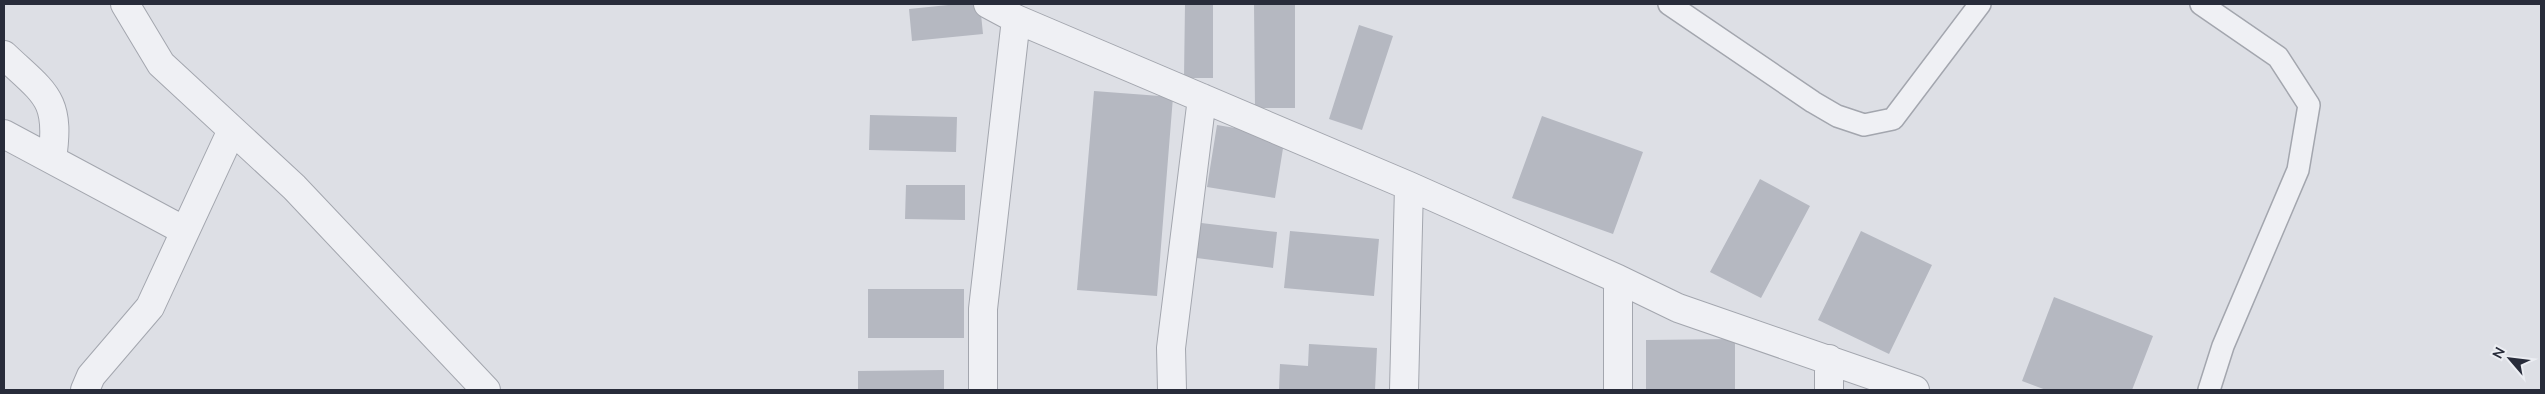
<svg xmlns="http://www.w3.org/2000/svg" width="2545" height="394" font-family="'Nunito Sans',sans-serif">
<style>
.building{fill:#b5b8c1}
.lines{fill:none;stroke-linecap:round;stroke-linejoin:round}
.lane-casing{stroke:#a3a6ae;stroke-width:24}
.street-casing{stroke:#a3a6ae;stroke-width:30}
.lane{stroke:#eff0f4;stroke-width:21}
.street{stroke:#eff0f4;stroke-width:28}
</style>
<rect width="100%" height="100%" fill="#dddfe5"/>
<path class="building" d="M958 4H980L983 34 912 41 909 9Z
M1185 4H1213V78H1184Z
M1254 4H1295V108H1255Z
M1359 25 1393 36 1362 130 1329 119Z
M1094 91 1173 97 1157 296 1077 290Z
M870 115 957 117 956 152 869 150Z
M1542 116 1643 152 1613 234 1512 198Z
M1217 125 1285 136 1275 198 1207 187Z
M1760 179 1810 206 1761 298 1710 272Z
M906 185H965V220L905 219Z
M1193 222 1277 232 1273 268 1189 257Z
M1290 231 1379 239 1374 296 1284 288Z
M1861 231 1932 265 1889 354 1818 320Z
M868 289H964V338H868Z
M2054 297 2153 336 2132 390H2046L2022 381Z
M1735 339V390H1646V340Z
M1309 344 1377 348 1375 390H1279L1280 364 1308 366Z
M944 370V390H858V371Z"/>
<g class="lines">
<g class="lane-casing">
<path id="lane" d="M1669 4 1813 102 1837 116 1864 125 1893 119 1980 4
M2201 4 2278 57 2309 105 2298 170 2223 346 2209 390"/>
</g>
<g class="street-casing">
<path id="street" d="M125 4 161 64 294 187 486 390
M988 4 1016 19 1409 186 1618 279V390
M4 55C45 94 61 98 52 159
M4 134 185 231
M1618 279 1678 308 1915 390
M85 390 91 376 150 307 232 130
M983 390V309L1016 19
M1172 390 1171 348 1202 98
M1404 390 1409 186
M1829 390V359"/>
</g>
<use href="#lane" class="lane"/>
<use href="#street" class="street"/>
</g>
<rect width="2545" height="394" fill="none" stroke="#282c3a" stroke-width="10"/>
<g transform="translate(2510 359) rotate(298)" stroke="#eceef3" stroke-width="4" paint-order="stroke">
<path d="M0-4L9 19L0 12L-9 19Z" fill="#282c3a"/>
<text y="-8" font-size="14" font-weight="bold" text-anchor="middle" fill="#282c3a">N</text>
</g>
</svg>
